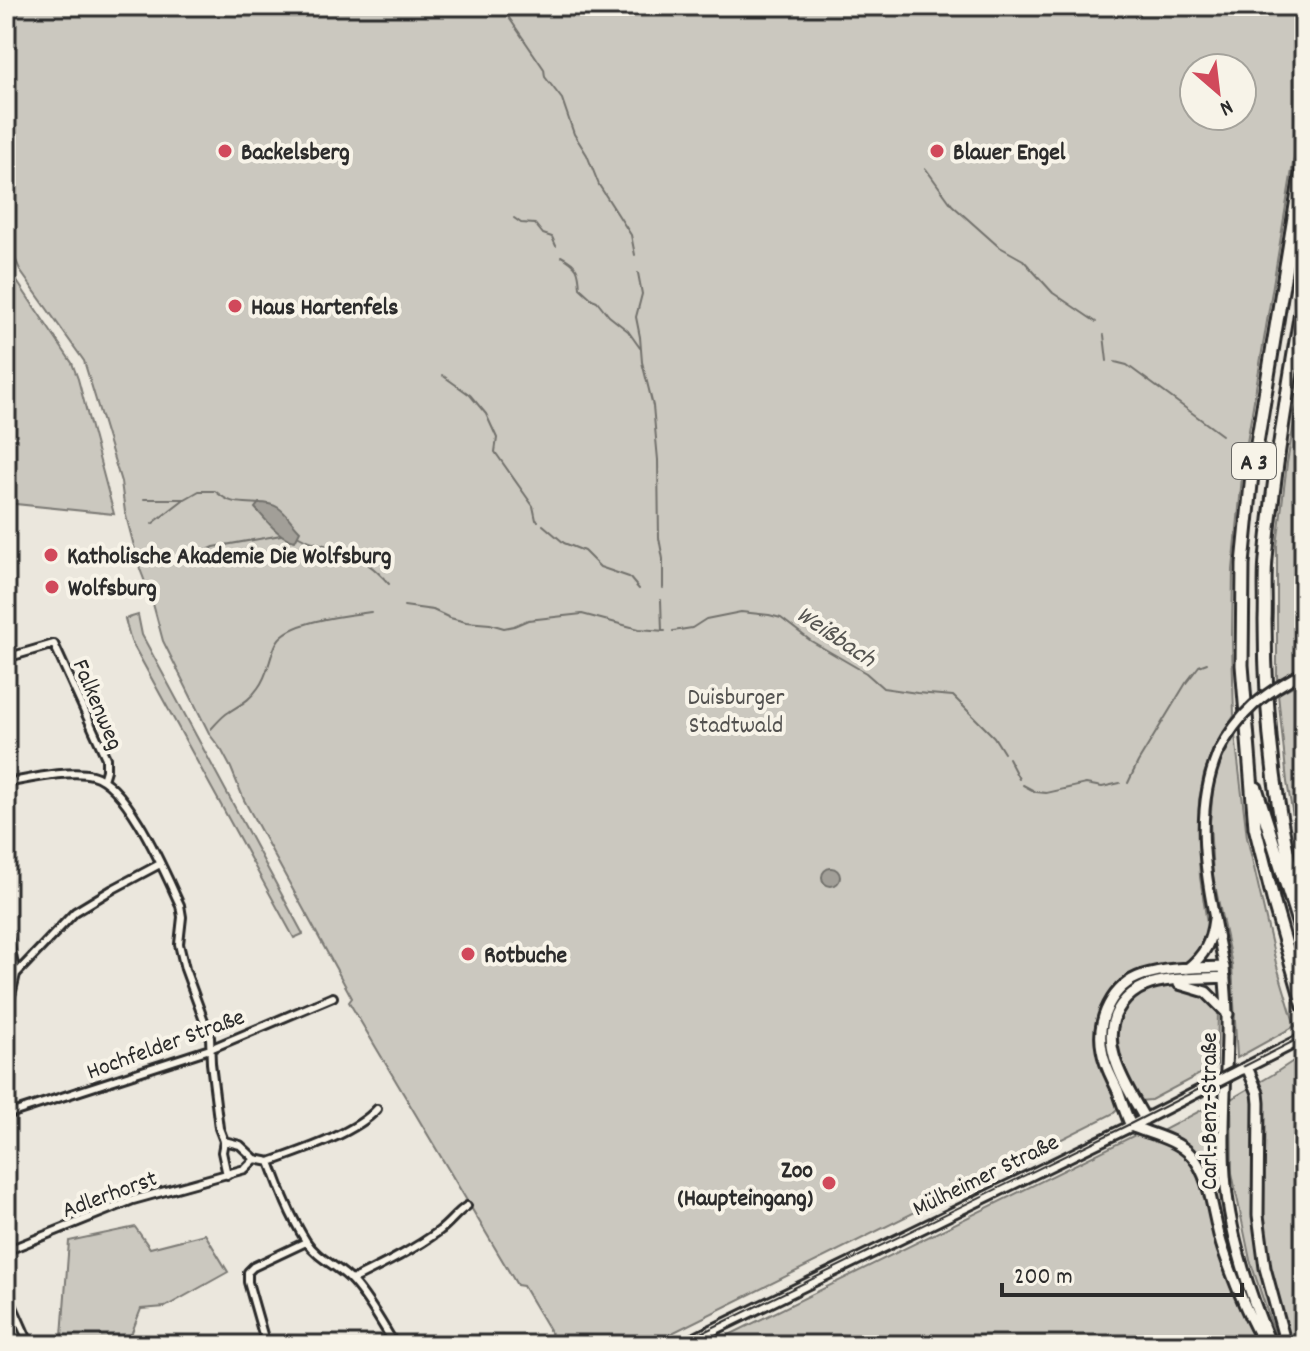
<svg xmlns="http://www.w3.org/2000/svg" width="1310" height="1351" font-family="Dekko,sans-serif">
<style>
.green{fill:#cbc8bf;stroke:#7b7a75;stroke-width:2;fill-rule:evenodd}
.water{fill:#a29f98;stroke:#72716c;stroke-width:2}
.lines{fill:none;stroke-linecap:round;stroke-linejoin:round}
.stream{stroke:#72716c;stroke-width:2}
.minor-casing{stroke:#2b2b2b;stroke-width:12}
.tertiary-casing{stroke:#2b2b2b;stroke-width:14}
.secondary-casing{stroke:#2b2b2b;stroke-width:15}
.motorway-casing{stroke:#2b2b2b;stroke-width:17}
.minor{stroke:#f7f3e8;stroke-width:6}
.tertiary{stroke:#f7f3e8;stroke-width:8}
.secondary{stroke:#f7f3e8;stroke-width:9}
.motorway{stroke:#f7f3e8;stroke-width:11}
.tram{stroke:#2b2b2b;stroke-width:2}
.tertiary-bridge-casing{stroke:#2b2b2b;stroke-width:14;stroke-linecap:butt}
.secondary-bridge-casing{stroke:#2b2b2b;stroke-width:15;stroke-linecap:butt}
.tertiary-bridge{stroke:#f7f3e8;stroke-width:8}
.secondary-bridge{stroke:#f7f3e8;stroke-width:9}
.poi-dot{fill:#d1495b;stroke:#f7f3e8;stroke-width:3}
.labels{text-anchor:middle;stroke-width:8;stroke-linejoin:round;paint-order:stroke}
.shield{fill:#f7f3e8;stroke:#686764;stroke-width:2}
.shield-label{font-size:22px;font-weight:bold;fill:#2b2b2b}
.poi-label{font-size:24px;font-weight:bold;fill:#2b2b2b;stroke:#f7f3e8;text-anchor:start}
.park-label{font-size:24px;fill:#535250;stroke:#f7f3e8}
.street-label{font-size:24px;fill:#2b2b2b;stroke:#f7f3e8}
.water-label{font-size:26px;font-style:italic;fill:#555451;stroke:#f7f3e8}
</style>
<rect width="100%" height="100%" fill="#ebe7dd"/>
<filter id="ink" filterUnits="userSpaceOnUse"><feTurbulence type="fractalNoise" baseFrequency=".0125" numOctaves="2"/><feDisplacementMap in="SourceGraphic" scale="16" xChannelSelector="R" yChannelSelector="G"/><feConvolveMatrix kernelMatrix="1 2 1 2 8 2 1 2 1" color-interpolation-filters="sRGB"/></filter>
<g filter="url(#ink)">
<path class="green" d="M6 6H1304V97L1243 467 1233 570 1232 641 1234 716 1213 750 1204 774 1199 800 1198 831 1200 877 1208 930 1202 949 1191 960 1184 964 1150 970 1107 1001 1102 1065 1118 1105 1117 1110 1114 1113 648 1345H558L523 1286 517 1285 349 1002 352 998 244 800 231 768 222 751 210 735 163 641 152 600 140 569 125 512 121 482 84 361 21 272 6 238ZM1194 68H1242V116H1194Z
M6 265 72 363 78 379 114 514 6 503Z
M1304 366 1303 666 1277 680V546L1287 463Z
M138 615 142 635 303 934 294 938 131 641 125 619Z
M1304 680V878L1287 782 1278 694Z
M1235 735 1247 837 1276 963 1295 1026 1237 1058 1232 965 1213 876 1210 822 1213 789 1218 767Z
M1213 973 1145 982 1110 1022 1132 1102 1127 1104 1106 1054 1104 1029 1113 1004 1127 988 1143 979 1161 975Z
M1158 986C1185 985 1200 991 1218 1010L1217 1065 1151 1100 1139 1101C1132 1086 1122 1070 1118 1054 1108 1021 1127 996 1158 986Z
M1304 1054V1345H1285L1274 1332 1250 1260 1232 1173 1231 1099 1272 1075Z
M1211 1105 1219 1188 1240 1283 1262 1345H709L1135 1135 1147 1139Z
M135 1227 150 1248 205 1234 228 1272 165 1307 141 1309 127 1345H39L62 1336 69 1241Z"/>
<path class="water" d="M259 503C283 503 285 516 300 531L295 541C279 538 266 520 255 508Z
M822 877a9 9 0 1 1 18 0a9 9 0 1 1-18 0Z"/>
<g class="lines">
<path class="stream" d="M501 6 544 69 545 77 562 99 574 134 587 155 599 185 631 235 635 255
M926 169 952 205 998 246 1023 260 1053 293 1096 322
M514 218 521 223 535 224 543 234 552 237 556 246
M561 256C578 265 579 270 580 288L592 299 597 301 609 316 628 331 640 348
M638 273 642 294 636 317 640 337 642 362 653 406 658 460 659 538 663 559V588
M1104 335 1107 361
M1115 362 1127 365 1222 435
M442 375 470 395 486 414 497 438 495 452 533 506 536 520 538 521
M144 499H185L199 491H215C234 507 239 501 260 504
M152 524 183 500
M543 525 564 543 584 551 600 567 629 577 639 589
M299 536C314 545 327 544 342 550 361 557 376 569 389 584
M157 564 177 560 186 555H198L214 547 281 535
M661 600 662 631
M404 606 433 610 450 618 466 622 490 624 504 628 514 626 528 620 582 614 639 629 665 631
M673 631 692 628 706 619 741 612 769 615 781 618 811 641 866 673 883 688 917 693 953 696 994 737 1004 753
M211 729C217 723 222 716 229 712 241 704 249 701 258 688 269 674 269 657 277 642 288 621 348 615 371 612
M1008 758 1019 779
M1128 783 1138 762 1186 683 1199 666 1207 663
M1023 785 1036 792 1046 793 1086 784 1102 787 1120 783"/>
<g class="minor-casing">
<path id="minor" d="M6 658 54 644 106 758V770L103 780
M6 783C29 779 71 769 92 775 128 784 165 873 180 905L182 917 179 944 185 969 210 1037 211 1063 219 1128 224 1141 240 1145 255 1159 270 1162C280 1189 290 1216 306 1241 318 1260 339 1266 353 1282 370 1301 382 1324 395 1345
M6 928 16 974 6 1017
M16 974 75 912 113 889 160 864
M6 1115 210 1049 333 997
M224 1141 222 1152 227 1175
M270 1162C301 1151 356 1133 377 1109
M6 1251 133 1200 245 1169 255 1159
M352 1280C382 1265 412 1251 439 1231 450 1223 456 1213 467 1206
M6 1291 30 1345
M266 1345 248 1282V1272L253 1267 306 1242"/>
</g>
<g class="tertiary-casing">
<path id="tertiary" d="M1218 753C1189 822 1211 897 1224 967"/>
</g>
<g class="secondary-casing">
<path id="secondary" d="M1187 969C1205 955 1211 942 1214 919
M1179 984 1206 992 1228 1014
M1247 1067 1258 1093 1259 1103 1258 1215 1265 1268 1286 1345
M1243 1069 1304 1038
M1145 1119C1127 1087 1095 1041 1121 1005 1127 997 1135 990 1145 986 1167 977 1201 979 1225 977
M682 1345 1131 1126 1209 1086
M1265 1345C1247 1315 1234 1281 1223 1249 1213 1221 1212 1178 1192 1156 1177 1139 1150 1134 1131 1126 1126 1115 1122 1103 1118 1091 1112 1078 1104 1065 1102 1050 1096 1020 1112 985 1143 975 1168 967 1198 968 1224 967 1225 983 1227 1000 1227 1016 1228 1069 1221 1122 1225 1175 1229 1233 1248 1291 1271 1345"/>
</g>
<g class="motorway-casing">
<path id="motorway" d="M1304 156 1252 474 1243 564 1242 665 1255 827 1275 907 1304 1007
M1304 294C1289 382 1274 470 1266 559 1264 579 1266 600 1265 620 1265 719 1274 820 1304 915
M1256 788 1304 941"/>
</g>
<use href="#minor" class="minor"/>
<use href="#tertiary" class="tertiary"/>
<use href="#secondary" class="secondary"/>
<use href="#motorway" class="motorway"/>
<path class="tram" d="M677 1345 1130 1124 1304 1036"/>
<g class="tertiary-bridge-casing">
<path id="tertiary-bridge" d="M1218 753C1239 712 1264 693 1304 672"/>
</g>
<g class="secondary-bridge-casing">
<path id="secondary-bridge" d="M1209 1086 1240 1070"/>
</g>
<use href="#tertiary-bridge" class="tertiary-bridge"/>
<use href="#secondary-bridge" class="secondary-bridge"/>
</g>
</g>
<g class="poi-dot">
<circle cx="225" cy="151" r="8"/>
<circle cx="937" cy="151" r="8"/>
<circle cx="235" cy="306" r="8"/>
<circle cx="51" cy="555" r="8"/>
<circle cx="52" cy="587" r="8"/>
<circle cx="468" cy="954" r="8"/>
<circle cx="829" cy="1183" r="8"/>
</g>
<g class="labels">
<rect class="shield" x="1232" y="443" width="44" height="36" rx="6"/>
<g class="shield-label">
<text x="1254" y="469">A 3</text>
</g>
<g class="poi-label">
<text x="241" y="159">Backelsberg</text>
<text x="953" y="159">Blauer Engel</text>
<text x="251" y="314">Haus Hartenfels</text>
<text x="67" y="563">Katholische Akademie Die Wolfsburg</text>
<text x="68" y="595">Wolfsburg</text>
<text x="484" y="962">Rotbuche</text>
<text x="813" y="1177" text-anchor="end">Zoo<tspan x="813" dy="28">(Haupteingang)</tspan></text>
</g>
<g class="park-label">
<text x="736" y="704">Duisburger<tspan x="736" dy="28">Stadtwald</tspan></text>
</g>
<g class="street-label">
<text transform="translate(99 704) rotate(67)" y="8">Falkenweg</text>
<text transform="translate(165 1043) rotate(-20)" y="8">Hochfelder Straße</text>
<text transform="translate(1208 1111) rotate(-90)" y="8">Carl-Benz-Straße</text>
<text transform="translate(985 1174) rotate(-26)" y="8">Mülheimer Straße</text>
<text transform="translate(109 1193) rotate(-20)" y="8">Adlerhorst</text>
</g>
<g class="water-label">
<text transform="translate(837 635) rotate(34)" y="9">Weißbach</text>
</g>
</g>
<rect width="1310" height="1351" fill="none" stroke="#f7f3e8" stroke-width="32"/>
<rect x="16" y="16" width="1278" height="1319" fill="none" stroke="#2b2b2b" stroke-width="3" filter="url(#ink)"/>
<g transform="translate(1218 92) rotate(152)"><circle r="38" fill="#f7f3e8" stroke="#a5a39c" stroke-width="2"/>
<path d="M0-6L14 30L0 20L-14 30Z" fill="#d1495b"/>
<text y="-12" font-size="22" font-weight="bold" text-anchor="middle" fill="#2b2b2b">N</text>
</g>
<path d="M1002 1283v12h240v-12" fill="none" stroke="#2b2b2b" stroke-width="4"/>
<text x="1014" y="1283" font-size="24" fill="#2b2b2b" stroke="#f7f3e8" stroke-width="6" paint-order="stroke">200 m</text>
</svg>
